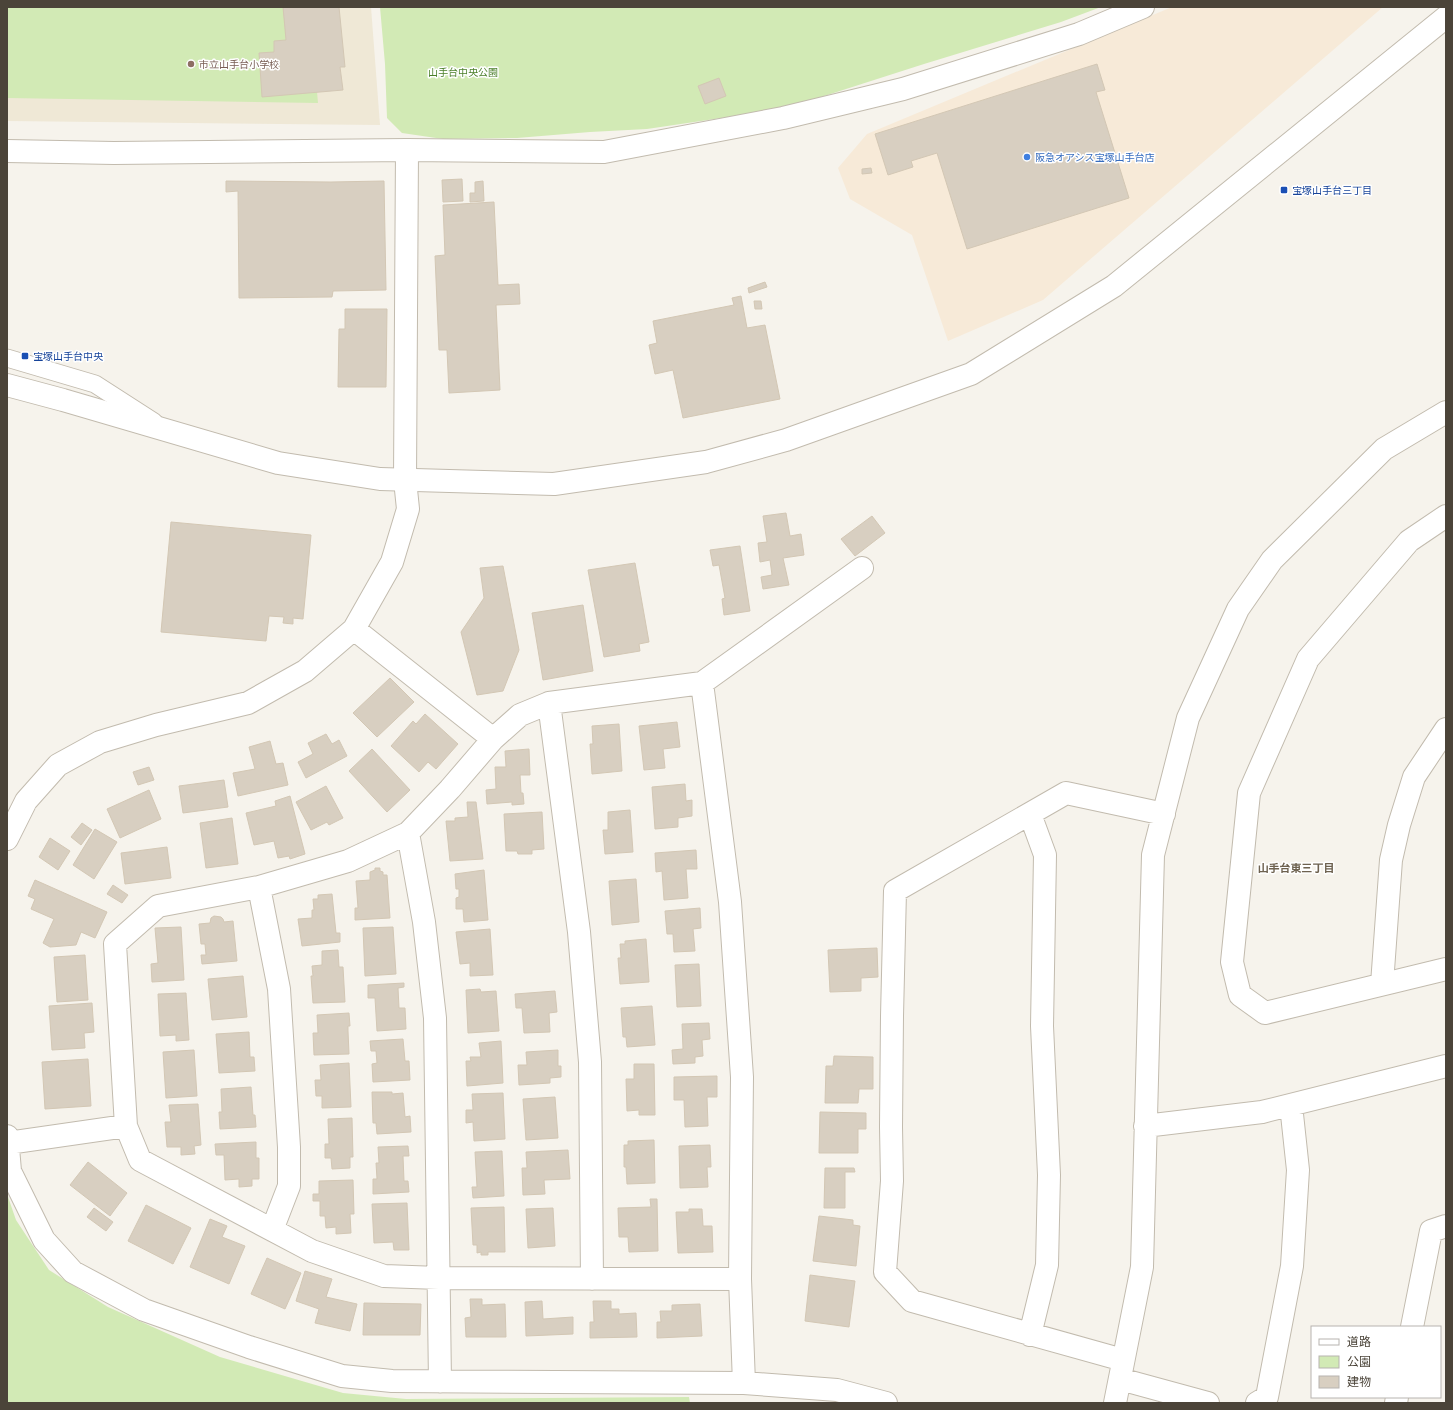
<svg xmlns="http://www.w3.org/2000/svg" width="1453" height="1410" font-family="Lato,'Noto Sans JP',sans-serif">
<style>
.commercial{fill:#f7ead8}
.education{fill:#efe8d6}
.green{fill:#d2eab5}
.building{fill:#d8cfc1;stroke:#d3c7b4}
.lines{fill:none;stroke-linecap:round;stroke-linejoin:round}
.service-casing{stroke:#c2bbae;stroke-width:19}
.minor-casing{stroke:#c2bbae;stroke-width:24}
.tertiary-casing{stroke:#c2bbae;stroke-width:24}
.service{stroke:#fff;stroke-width:17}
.minor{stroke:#fff;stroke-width:22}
.tertiary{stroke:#fff;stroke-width:22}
.education-dot{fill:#8d6e63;stroke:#fff;stroke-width:1.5}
.shop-dot{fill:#3f7fe0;stroke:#fff;stroke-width:1.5}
.transit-dot{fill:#1a4fb4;stroke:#fff;stroke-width:1.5}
.labels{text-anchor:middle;stroke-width:3;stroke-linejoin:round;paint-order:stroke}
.education-label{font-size:10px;fill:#785e54;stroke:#fff;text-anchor:start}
.park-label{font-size:10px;fill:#4a7f2a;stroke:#fff}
.shop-label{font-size:10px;fill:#366cbe;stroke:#fff;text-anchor:start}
.transit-label{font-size:10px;fill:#164399;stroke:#fff;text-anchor:start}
.neighbourhood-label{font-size:11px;font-weight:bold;fill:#6e6250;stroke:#fff}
</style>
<rect width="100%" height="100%" fill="#f6f3ec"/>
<path class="commercial" d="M1172 7H1383L1043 300 948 341 912 235 850 199 838 168 867 134Z"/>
<path class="education" d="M7 7H371L380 125 7 121Z"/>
<path class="green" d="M7 7H325L314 58 318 103 7 98Z
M380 7H1101L1061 22 924 64 818 98 755 113 647 129 590 132 517 138 443 139 402 133 387 118 385 64Z
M7 1194 16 1220 49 1270 108 1307 220 1357 343 1393 406 1399 689 1397 690 1403H7Z"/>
<path class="building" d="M283 7H339L345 67H340L343 90 262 97 259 53 274 52V41L286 40Z
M1097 64 1105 90 1096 92 1129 198 967 249 937 153 911 161 913 167 888 175 875 134Z
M719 78 726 96 705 104 698 86Z
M871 168 872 173 862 174V169Z
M462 179 463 201 443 202 442 180Z
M226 181 331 182 384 181 386 290 333 291 332 297 239 298 238 191 226 192Z
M483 181 484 201 470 202V193H475V182Z
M494 202 498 285 519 284 520 304 496 305 500 390 449 393 447 350H439L435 256 445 255 443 205Z
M765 282 767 287 749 293 748 288Z
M741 296 747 328 765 325 780 399 683 418 673 370 655 374 649 345 657 343 653 321 734 305 732 298Z
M754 301H761L762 309H755Z
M345 309H387L386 387H338L339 329H345Z
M786 513 790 536 801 534 804 555 783 558 789 585 763 589 761 577 772 575 770 560 760 562 758 543 767 542 763 516Z
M872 516 885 533 855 556 841 539Z
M171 522 311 535 303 619 293 618V624L283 623 284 617 269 616 266 641 161 632Z
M740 546 750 611 724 615 722 599 725 598 719 565 713 566 710 550Z
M635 563 649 642 639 644 640 651 604 657 588 570Z
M503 566 519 650 503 691 477 695 461 632 484 598 480 568Z
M583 605 593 671 543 680 532 613Z
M390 678 414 702 377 737 353 713Z
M425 714 458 744 436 769 428 762 419 772 391 746 413 721 416 724Z
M677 722 680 747 663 749 665 768 644 770 639 726Z
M619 724 622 771 592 774 590 744H593L592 726Z
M326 734 332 744 339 740 347 756 306 778 298 762 313 754 308 743Z
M270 741 276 764 283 763 288 785 238 796 233 773 255 769 249 747Z
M372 749 410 790 387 812 349 771Z
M529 749 530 775H520L521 793H523L524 804 512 805V802L487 804 486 790 496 789 495 767H506L505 751Z
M149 767 154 780 138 785 133 772Z
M224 780 228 807 183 813 179 786Z
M685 784 686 801 692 800V816L678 818V827L655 829 652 787Z
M326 786 343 818 329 825 327 822 311 830 296 802Z
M149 790 161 819 120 838 107 809Z
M290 796 305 854 290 859 289 856 278 858 274 841 254 845 246 813 276 806 275 801Z
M467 802H476L483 859 450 861 446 821H455V818L468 817Z
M630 810 633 852 605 854 603 830H608V812Z
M542 812 544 849 532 850V854H518L517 851H506L504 814Z
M232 818 238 864 206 868 200 823Z
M82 823 92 830 81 845 71 837Z
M95 829 117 842 94 879 73 865Z
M50 838 70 851 58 870 39 857Z
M167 847 171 878 125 884 121 853Z
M696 850 697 869H686L688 898 664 900 662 871 656 872 655 853Z
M375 868H380V871L383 872V875H387L390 918 355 920V908H358L356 881 370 880V872L375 870Z
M484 870 488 920 464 922 463 909H456V898L459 897V889H456L455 874Z
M636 879 639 922 612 925 609 881Z
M35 880 107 912 95 938 81 932 76 945 50 947 43 943 54 919 31 909 35 899 28 896Z
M113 885 128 895 122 903 107 894Z
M332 894 336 933H340V942L302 946 298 919 312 918V910H314L313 899H318V895Z
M700 908 701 928 693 929 695 951 674 952 673 934H667L665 911Z
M214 916 221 917 223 919 224 922 233 921 237 961 202 964 201 955H206L205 944H201L199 924 210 923 211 918Z
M181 927 184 980 152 982 151 964 158 963 155 928Z
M393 927 396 974 365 976 363 928Z
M490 929 493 975 470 976V963L460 964 456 932Z
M646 939 649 982 620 984 618 958H621L620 944H625V941Z
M877 948 878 977 861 978V991L830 992 828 950Z
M338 950 339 967H343L345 1002 313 1003 311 976H313L312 966 322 965V951Z
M85 955 88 1000 57 1002 54 957Z
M699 964 701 1006 677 1007 675 965Z
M243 976 247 1017 212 1020 208 979Z
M404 983V987L398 988 399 1008H405L406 1029 377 1031 375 998H368V985Z
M480 989 481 992 496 991 499 1031 468 1033 466 990Z
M555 991 557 1012 549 1013 550 1032 524 1033 522 1008H516L515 994Z
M186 993 189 1040 176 1041V1035L160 1036 158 994Z
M92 1003 94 1032 84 1033 85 1048 52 1050 49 1006Z
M652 1006 655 1045 627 1047 626 1037H623L621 1008Z
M349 1013 350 1026H348V1031L349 1054 314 1055 313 1033H318L317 1015Z
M709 1023 710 1039 702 1040 703 1056 695 1057V1063L673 1064 672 1050 683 1049 682 1024Z
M249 1032 250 1057H254L255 1071 219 1073 216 1034Z
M403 1039 405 1061H409L410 1080 373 1082 372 1064 377 1063 376 1051H371L370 1041Z
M501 1041 503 1083 467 1086 466 1061H471L470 1057H481L479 1043Z
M194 1050 197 1096 166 1098 163 1052Z
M558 1050V1066H561V1077L550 1078V1083L519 1085 518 1065H527L526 1052Z
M834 1056 873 1057V1089H859L858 1103H825L826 1066H833Z
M88 1059 91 1106 45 1109 42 1062Z
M349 1063 351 1107 322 1108V1096H316L315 1080H321L320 1065Z
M634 1064H654L655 1115H639V1110L627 1111 626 1079H634Z
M717 1076V1097H707L708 1126 685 1127 684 1100H674V1077Z
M251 1087 253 1115H255L256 1127 220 1129 219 1112H222L221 1089Z
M372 1092H392V1094L403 1093 405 1117 410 1116 411 1132 377 1134 376 1123H373Z
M503 1093 505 1139 474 1141 473 1122 466 1123V1110H473L472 1094Z
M555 1097 558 1138 526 1140 523 1099Z
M198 1104 201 1145 194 1146 195 1154 181 1155V1147H167L165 1122H171L169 1105Z
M820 1112 866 1113V1129H858V1153H819Z
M352 1118 353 1157H350V1168L332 1169 331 1158H325V1144H329L328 1119Z
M654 1140 655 1183 627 1184 626 1167H624V1145H628V1141Z
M256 1142V1158H259V1179H252V1186L239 1187V1179L225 1180 224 1155H216L215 1144Z
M710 1145 711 1167H707L708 1187 680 1188 679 1146Z
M408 1146 409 1156H403L404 1181H408L409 1192 373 1194V1179H377L376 1163H379L378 1147Z
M568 1150 570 1179 544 1180 545 1194 523 1195 522 1168H527L526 1152Z
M502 1151 504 1196 473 1198 472 1187H477L475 1152Z
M88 1162 127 1193 110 1216 70 1185Z
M825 1168H854L855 1172H845V1208H824Z
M353 1180 354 1214H350L351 1233 336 1234V1227L326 1228 325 1216H320V1201H313V1194H319V1181Z
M650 1199H657L658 1251 629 1252 628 1237H619L618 1208 651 1207Z
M407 1203 409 1250H394L393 1242 374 1243 372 1204Z
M146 1205 191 1228 173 1264 128 1241Z
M504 1207 505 1252H488V1255H481V1252L477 1253V1245H473L471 1208Z
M94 1208 113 1222 106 1231 87 1217Z
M553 1208 555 1246 528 1248 526 1209Z
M689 1209H702L703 1226H712L713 1252 678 1253 676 1212H689Z
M819 1216 853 1220V1225L860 1226 856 1266 813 1261Z
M210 1219 227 1226 222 1237 245 1246 229 1284 190 1267Z
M267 1258 301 1273 285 1309 251 1294Z
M305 1271 332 1279 326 1297 357 1304 350 1331 315 1323 319 1309 296 1301Z
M810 1275 855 1281 849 1327 805 1321Z
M470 1299H482V1305L505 1304 506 1337H466L465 1318 471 1317Z
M542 1301 543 1319 573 1317V1334L526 1336 525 1302Z
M593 1301H611V1309H619V1314L636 1313 637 1337 590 1338V1322H594Z
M364 1303 421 1304 420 1335H363Z
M700 1304 702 1336 657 1338V1322H661L660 1311H672V1305Z"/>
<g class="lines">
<g class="service-casing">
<path id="service" d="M7 358 95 384 154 422"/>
</g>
<g class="minor-casing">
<path id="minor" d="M7 151 114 153 407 150 604 152 783 118 903 89 1079 34 1143 7
M1446 516 1409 541 1308 659 1249 793 1232 962 1240 995 1265 1013 1446 969
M354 629 493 739
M702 683 730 902 742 1077 740 1279 439 1278 384 1276 312 1251 140 1160 126 1126 115 944 158 906 259 887 348 861 408 833 450 789 493 739 520 715 549 703Z
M702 683 862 568
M549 703 579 932 590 1062 592 1279
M408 833 424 922 435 1018 440 1382
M7 839 26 801 58 765 100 742 156 725 248 703 305 671 354 629 392 562 408 509 405 480 407 150
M259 887 279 989 289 1147V1186L272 1230
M1382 984 1391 860 1399 825 1414 777 1446 729
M1145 1126 1262 1112 1446 1066
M7 1136 10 1171 44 1240 73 1272 144 1310 249 1347 342 1376 392 1381 744 1383 837 1390 886 1403
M8 1143 126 1126
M740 1279 744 1383
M1412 1327 1431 1231 1446 1226
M1030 1335 1047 1265 1049 1175 1042 1026 1045 855 1030 814
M1123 1360 912 1301 885 1272 892 1181 891 1127 892 1016 895 891 1066 793 1164 814
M1120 1379 1208 1403
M1115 1403 1142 1267 1153 855 1188 718 1238 609 1272 560 1384 449 1446 412
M1257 1403 1267 1397 1292 1266 1298 1170 1291 1105
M1396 1403 1397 1397"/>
</g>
<g class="tertiary-casing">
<path id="tertiary" d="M7 385 63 400 278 463 380 479 554 484 706 462 786 440 971 374 1114 286 1446 17"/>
</g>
<use href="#service" class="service"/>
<use href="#minor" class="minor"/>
<use href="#tertiary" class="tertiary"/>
</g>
<circle class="education-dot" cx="191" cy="64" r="4"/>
<circle class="shop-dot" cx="1027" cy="157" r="4"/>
<g class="transit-dot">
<rect x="1280" y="186" width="8" height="8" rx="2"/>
<rect x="21" y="352" width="8" height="8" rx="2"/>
</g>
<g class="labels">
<g class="education-label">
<text x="199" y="68">市立山手台小学校</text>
</g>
<g class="park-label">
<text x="463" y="76">山手台中央公園</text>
</g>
<g class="shop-label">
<text x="1035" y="161">阪急オアシス宝塚山手台店</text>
</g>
<g class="transit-label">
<text x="1292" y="194">宝塚山手台三丁目</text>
<text x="33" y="360">宝塚山手台中央</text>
</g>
<g class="neighbourhood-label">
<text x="1296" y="872">山手台東三丁目</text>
</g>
</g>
<rect width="1453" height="1410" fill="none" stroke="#4b4439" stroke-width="16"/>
<rect x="1311" y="1326" width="130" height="72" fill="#ffffff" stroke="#b7b4b0"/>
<rect x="1319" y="1339" width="20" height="6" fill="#ffffff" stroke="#b7b4b0"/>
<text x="1347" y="1346" font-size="12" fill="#4b4439">道路</text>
<rect x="1319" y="1356" width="20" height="12" fill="#d2eab5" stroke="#b7b4b0"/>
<text x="1347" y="1366" font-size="12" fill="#4b4439">公園</text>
<rect x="1319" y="1376" width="20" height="12" fill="#d8cfc1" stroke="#b7b4b0"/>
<text x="1347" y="1386" font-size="12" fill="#4b4439">建物</text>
</svg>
